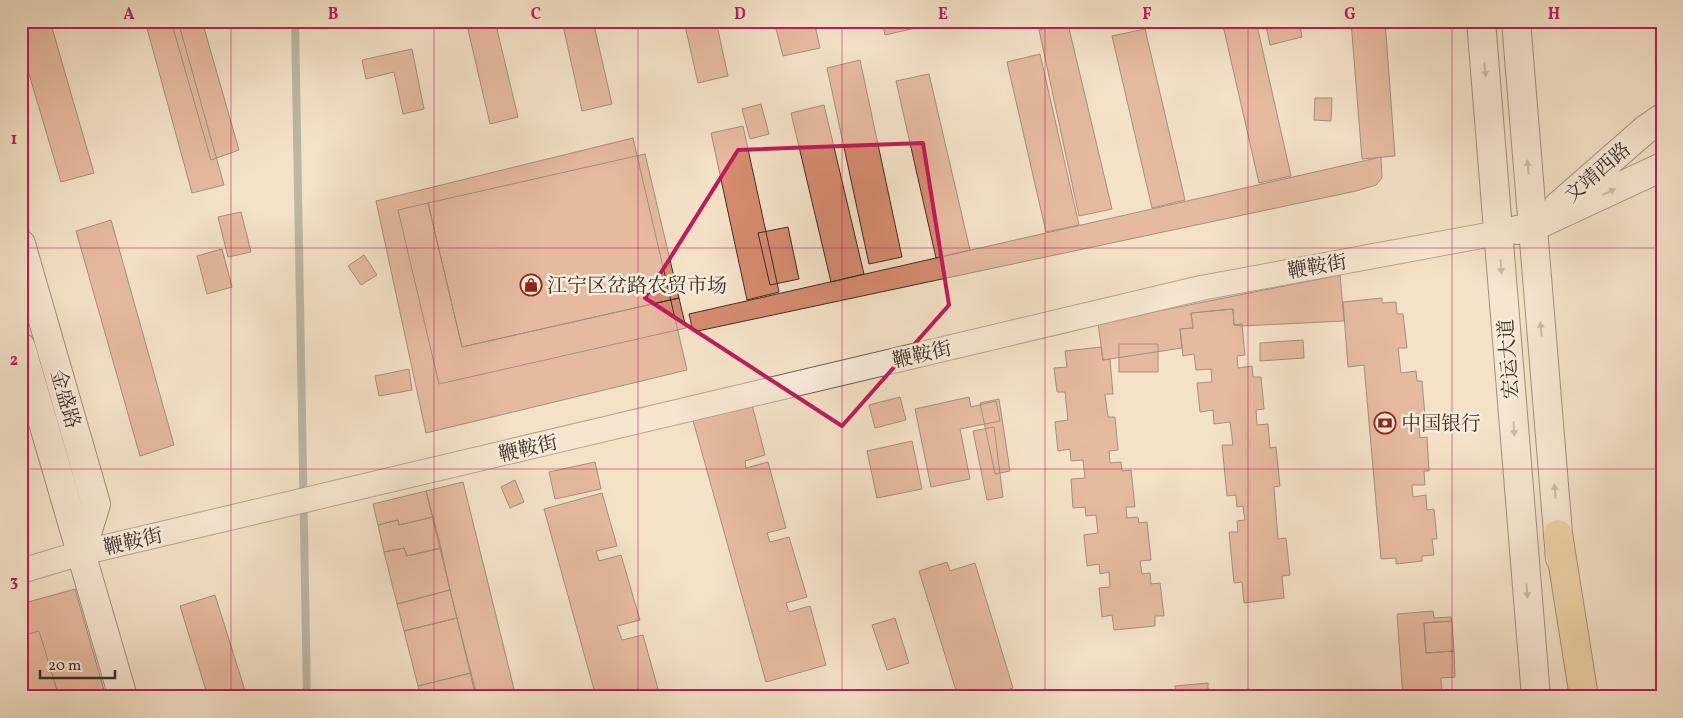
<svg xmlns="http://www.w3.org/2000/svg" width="1683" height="718" font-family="Vollkorn,'Noto Serif SC',serif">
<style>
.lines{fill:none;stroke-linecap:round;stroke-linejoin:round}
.stream{stroke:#76847d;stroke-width:8}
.building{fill:#d58b6f;stroke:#3c2e28}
.street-casing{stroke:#6a5b50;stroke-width:26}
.secondary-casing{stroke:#3c2e28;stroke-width:30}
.highway-casing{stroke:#3c2e28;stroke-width:30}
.street{stroke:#f8ecdb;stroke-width:24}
.secondary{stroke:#f8ecdb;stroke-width:28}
.highway{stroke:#eac184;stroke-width:28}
.oneway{fill:#9a8d82}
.marked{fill:none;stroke:#c2185b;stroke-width:4;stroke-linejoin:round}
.grid{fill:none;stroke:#c2185b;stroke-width:1;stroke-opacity:0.55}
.labels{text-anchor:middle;stroke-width:5;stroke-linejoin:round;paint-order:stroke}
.street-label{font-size:20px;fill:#3c2e28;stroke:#f8ecdb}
.poi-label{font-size:20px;fill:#3c2e28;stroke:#f8ecdb;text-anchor:start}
.neatline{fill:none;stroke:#c2185b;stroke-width:2}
.grid-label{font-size:16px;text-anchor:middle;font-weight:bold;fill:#c2185b}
</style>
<rect width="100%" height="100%" fill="#f4e2c7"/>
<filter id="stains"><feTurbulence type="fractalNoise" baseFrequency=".004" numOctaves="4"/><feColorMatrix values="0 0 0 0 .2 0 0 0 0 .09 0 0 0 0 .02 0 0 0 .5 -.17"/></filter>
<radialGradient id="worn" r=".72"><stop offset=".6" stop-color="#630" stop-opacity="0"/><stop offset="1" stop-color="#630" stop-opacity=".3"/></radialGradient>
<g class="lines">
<path class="stream" d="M295 21 307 697"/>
</g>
<path class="building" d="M21 21H50L94 173 61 182 21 47Z
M145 21H178L224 185 192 193Z
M171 21H202L239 150 211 160Z
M466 21H495L518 117 490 124Z
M562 21H593L612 104 582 111Z
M684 21H716L728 76 698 83Z
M774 21H814L820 48 783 56Z
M882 21H919L920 27 885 35Z
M1222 21H1256L1291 176 1259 183Z
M1265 21H1299L1302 37 1270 45Z
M1351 21H1385L1395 156 1362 159Z
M1068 24 1112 209 1079 216 1039 30Z
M1145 29 1185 200 1152 208 1112 36Z
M412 49 424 109 403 114 394 72 366 79 362 60Z
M1040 54 1079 225 1046 232 1007 62Z
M860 60 902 257 869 264 827 68Z
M929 74 970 250 936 258 896 81Z
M1315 98H1332L1331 121 1314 120Z
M761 104 769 134 750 139 742 109Z
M824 105 864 274 831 282 791 113Z
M743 126 779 292 747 300 711 133Z
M633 138 687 370 426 433 376 201Z
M645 154 679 298 462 347 428 203Z
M1381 157 1382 178 1376 185 1356 191 693 332 689 314Z
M428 203 462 347 679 298 686 328 439 384 398 210Z
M241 212 251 252 228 257 218 217Z
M111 220 174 445 140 456 76 231Z
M788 227 799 279 770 285 758 233Z
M222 249 232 287 207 294 197 256Z
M364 255 377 275 361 285 348 266Z
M1340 275 1344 321 1242 326 1234 325 1233 309 1191 313 1193 328 1180 329 1182 348 1103 360 1098 323Z
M1382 298V303L1396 302 1397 314H1403L1407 348H1398L1401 373 1416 371 1417 381H1422L1425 416H1418L1420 438 1427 437 1429 471H1424L1425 485H1412L1413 497 1426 495 1427 510 1434 509 1437 539H1432L1434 555 1422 556V561L1396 564V558L1381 559 1364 365 1348 367 1343 302Z
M1233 309 1234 325 1242 324 1245 355 1237 356 1238 368 1252 366 1253 377H1261L1264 409 1256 410 1257 425 1268 424 1270 448 1276 447 1280 486 1274 487 1278 539 1286 538 1290 575 1282 576 1284 598 1244 603 1242 582 1234 583 1229 532H1238L1237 521 1245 520 1243 506 1237 507 1236 495 1227 496 1222 445H1233L1230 422 1214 424 1213 410 1200 412 1197 383 1212 382 1211 369 1196 370 1194 354 1183 356 1180 329 1193 328 1191 313Z
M1303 340 1304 358 1260 361V343Z
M1119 344H1158V372H1119Z
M1101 347 1103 360 1110 359 1113 394H1105L1108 417H1115L1118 450 1109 451 1110 463 1121 462 1122 471 1131 470 1135 507H1126L1127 518 1138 517 1139 523 1147 522 1151 560 1140 561 1142 574 1150 573 1151 584 1160 583 1164 616H1155V626L1114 630 1112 615 1102 617 1099 588 1110 587 1109 572 1100 574 1099 564 1087 566 1084 535 1098 533 1096 515 1086 516 1085 507 1073 508 1071 479 1085 478 1083 460 1071 461 1070 449 1058 451 1055 422 1068 420 1065 392H1057L1054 368 1067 367 1065 351Z
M409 369 412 390 379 396 375 376Z
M900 397 906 420 875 428 869 405Z
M969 397 971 407 996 401 1000 421 960 429 970 479 931 487 915 409Z
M999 399 1010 471 995 474 980 403Z
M751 401 765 455 745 461 746 468 768 462 786 528 767 533 770 542 789 537 807 597 786 603 789 612 810 606 826 665 766 682 692 417Z
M994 427 1003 497 987 500 973 431Z
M912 441 922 489 877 498 867 451Z
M595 462 601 489 555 499 549 472Z
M515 480 524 502 510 508 501 487Z
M463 482 516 697H476L426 491Z
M426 491 433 517 399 525 398 520 378 525 373 504Z
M602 493 617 546 596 551 599 561 621 555 640 620 617 626 622 640 643 635 658 689 638 694V697H596L544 509Z
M433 517 441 548 407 556 404 548 384 552 378 525 398 520 399 525Z
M404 548 407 556 441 548 450 590 397 604 384 552Z
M947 562 950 571 975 563 1013 688 985 697H958L919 571Z
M75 589 106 697H21V604Z
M450 590 457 618 404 631 397 604Z
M215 595 247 697H208L180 606Z
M1433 611 1434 618 1451 617 1452 621 1424 623 1426 653 1454 651 1455 677 1441 678 1442 691 1458 693 1431 695V697H1403L1397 614Z
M457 618 471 673 418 686 404 631Z
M895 618 909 663 887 670 872 625Z
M1452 621 1454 651 1426 653 1424 623Z
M39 631 59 697H21V636Z
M471 673 477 697H420L418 686Z
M1208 683V697H1176L1175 686Z
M1458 693V697H1431V695Z"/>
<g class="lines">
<g class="street-casing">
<path id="street" d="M21 571 81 553 1201 288 1498 233"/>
</g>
<g class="secondary-casing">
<path id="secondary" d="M1481 21 1536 697
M1516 21 1560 558
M1558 206 1646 129 1662 118
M1517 230 1533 227 1662 167
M21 244 96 504 81 553
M21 347 123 697"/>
</g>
<g class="highway-casing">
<path id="highway" d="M1558 534 1584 697"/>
</g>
<use href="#street" class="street"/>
<use href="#secondary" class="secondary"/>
<use href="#highway" class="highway"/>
</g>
<defs><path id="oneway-solid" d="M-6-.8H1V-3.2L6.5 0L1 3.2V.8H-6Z" transform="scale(1.25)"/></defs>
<g class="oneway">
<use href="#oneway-solid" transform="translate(1485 70) rotate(85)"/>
<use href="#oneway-solid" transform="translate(1528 167) rotate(-95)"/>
<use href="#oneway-solid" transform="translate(1609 192) rotate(-25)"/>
<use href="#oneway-solid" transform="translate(1501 267) rotate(86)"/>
<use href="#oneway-solid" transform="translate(1541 329) rotate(-95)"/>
<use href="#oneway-solid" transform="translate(1514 429) rotate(86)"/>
<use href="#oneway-solid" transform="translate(1555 491) rotate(-95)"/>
<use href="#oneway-solid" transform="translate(1527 591) rotate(85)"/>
</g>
<path d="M0 0H1683V718H0ZM923 143 949 305 842 426 645 298 738 150Z" fill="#f4e2c7" fill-opacity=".55" fill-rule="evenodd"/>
<path class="marked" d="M923 143 949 305 842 426 645 298 738 150Z"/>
<path class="grid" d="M231 21V697M434 21V697M638 21V697M842 21V697M1045 21V697M1248 21V697M1452 21V697M21 248H1662M21 469H1662"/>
<defs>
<g id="shop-ring" transform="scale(1.125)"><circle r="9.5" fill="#f8ecdb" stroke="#8f2418" stroke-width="1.5"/><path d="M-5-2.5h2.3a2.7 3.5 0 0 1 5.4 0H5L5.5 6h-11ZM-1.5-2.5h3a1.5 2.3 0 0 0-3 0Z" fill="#8f2418"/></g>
<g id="bank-ring" transform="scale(1.125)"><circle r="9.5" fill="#f8ecdb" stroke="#8f2418" stroke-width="1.5"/><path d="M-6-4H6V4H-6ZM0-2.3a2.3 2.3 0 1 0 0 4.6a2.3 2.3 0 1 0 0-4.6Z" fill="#8f2418"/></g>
</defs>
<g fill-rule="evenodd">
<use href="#shop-ring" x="531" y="285"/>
<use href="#bank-ring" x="1385" y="423"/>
</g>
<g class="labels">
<g class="street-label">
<text transform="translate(1597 172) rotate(-41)" y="7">文靖西路</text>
<text transform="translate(1317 266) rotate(-10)" y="7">鞭鞍街</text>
<text transform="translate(922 354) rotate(-13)" y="7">鞭鞍街</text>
<text transform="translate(1508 359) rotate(-94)" y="7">宏运大道</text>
<text transform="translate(66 399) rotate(74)" y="7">金盛路</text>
<text transform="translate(528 448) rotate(-13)" y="7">鞭鞍街</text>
<text transform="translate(133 541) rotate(-13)" y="7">鞭鞍街</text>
</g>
<g class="poi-label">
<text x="547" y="292">江宁区岔路农贸市场</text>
<text x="1401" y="430">中国银行</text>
</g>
</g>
<rect width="1683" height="718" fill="none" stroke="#f4e2c7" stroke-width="55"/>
<path d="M40 670v8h75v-8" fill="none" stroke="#3c2e28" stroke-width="2.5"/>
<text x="48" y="670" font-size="15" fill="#3c2e28" stroke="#f8ecdb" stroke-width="4" paint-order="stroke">20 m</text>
<rect x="28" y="28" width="1628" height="662" class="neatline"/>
<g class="grid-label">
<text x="129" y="19">A</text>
<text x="333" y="19">B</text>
<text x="536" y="19">C</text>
<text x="740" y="19">D</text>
<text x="943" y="19">E</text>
<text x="1147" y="19">F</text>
<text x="1350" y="19">G</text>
<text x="1554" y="19">H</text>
<text x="14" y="144">1</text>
<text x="14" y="365">2</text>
<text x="14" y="586">3</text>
</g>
<rect width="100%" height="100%" filter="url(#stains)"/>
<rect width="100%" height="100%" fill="url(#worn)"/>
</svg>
